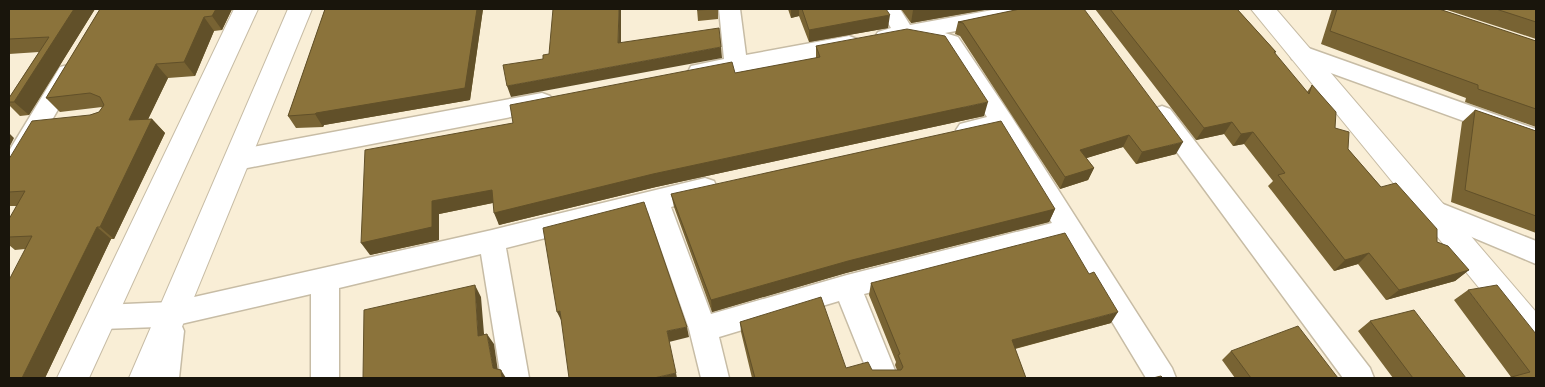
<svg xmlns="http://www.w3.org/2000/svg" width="1545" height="387" font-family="Manrope,sans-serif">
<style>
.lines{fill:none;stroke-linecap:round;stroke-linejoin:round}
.street-casing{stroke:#c7bca5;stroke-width:3}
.secondary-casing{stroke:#c7bca5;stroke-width:2}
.street{fill:#fff;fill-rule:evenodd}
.secondary{fill:#fff;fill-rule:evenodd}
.wall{fill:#786333}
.shaded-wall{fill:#615029}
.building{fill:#8b733b;stroke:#615029}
</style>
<rect width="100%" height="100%" fill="#f9eed6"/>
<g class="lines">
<g class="street-casing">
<path id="street" d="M719 9H740L746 55 849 36 857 39 860 44 857 49 849 52 736 74 699 80 691 78 688 72 691 66 724 59Z
M880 9H900L910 25 998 9H1046L1043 14 1036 16 945 33 958 37 1011 116 1172 368 1176 378H1146L1064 242 864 294 898 378H870L839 301 719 337 729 378H701L689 329 648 212 506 248 529 378H501L481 254 339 288V378H311V294L181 324 184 331 179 378H151L158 327 102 329 92 326 88 317 92 308 102 305 172 302 492 230 705 178 714 181 717 188 714 195 671 207 711 314 847 275 1052 223 997 132 968 139 960 136 956 130 960 124 987 117 943 48 904 41 886 45 878 42 875 37 878 32 891 28Z
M1300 45 1536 129V147L1292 59 1289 53 1292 47Z
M68 65 76 67 79 73 18 179 9 182V151L60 67Z
M542 93 550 96 554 102 550 108 542 111 237 170 228 167 225 160 228 153 237 150Z
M1162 106 1170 109 1370 368 1374 378H1343L1154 121 1150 115 1154 109Z
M1433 200 1536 241V264L1424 217 1420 210 1424 203Z"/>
</g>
<g class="secondary-casing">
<path id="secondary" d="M234 9H258L89 378H57Z
M288 9H312L161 378H129Z
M1251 9H1276L1536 312V348L1525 344Z"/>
</g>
<use href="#street" class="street"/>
<use href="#secondary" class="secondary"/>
</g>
<path class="wall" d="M9 9H95L29 115 20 116 9 105V98L39 52 9 54Z
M100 9H232L222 30 214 31 195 76 168 78 148 119H152L165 133 114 239H111L45 378H9L25 249 15 250 9 245V219L17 206H9V159L90 115 99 112 102 107 60 112 46 98Z
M325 9H483L470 100 324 125 323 127 296 128 288 116Z
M697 9H718V19L698 21Z
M788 9H886L888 28 809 42 799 16 791 18Z
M901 9H990L911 23Z
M1020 9 1176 154 1136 164 1123 147 1086 158 1094 168 1088 180 1060 189 960 36 955 34 958 22Z
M1095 9H1237L1276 52 1274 53 1307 92 1312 85 1335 128 1348 149 1381 187 1437 242 1469 270 1455 281 1386 300 1358 264 1334 271 1268 186 1273 181 1244 144 1233 146 1224 134 1196 140Z
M1332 9H1439L1536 41V127L1465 102 1466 98 1321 44Z
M1444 9H1536V39Z
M816 46 984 116 656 187 499 225 493 203 439 214V240L370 255 513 123 735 73 816 58Z
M1475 110 1536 131V233L1451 202 1462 122Z
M671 194 1055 209 1049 222 846 273 712 312 674 207Z
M871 283 1111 323 1015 349 1026 378H752L741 332 740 322 846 368 872 370H897L895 365 896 362 869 295Z
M1468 290 1536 378 1511 377 1454 300Z
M1370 321 1466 378H1393L1358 331Z
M1231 351 1338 378H1235L1222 360Z"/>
<path class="shaded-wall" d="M74 9H95L29 115 14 102Z
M216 9H232L222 30 212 16Z
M477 9H483L470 100 324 125 323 127 315 114 316 113Z
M619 9H621V54L618 43Z
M791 9H799V16L791 18Z
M922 9H990L911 23 913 10Z
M890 15 888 28 809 42V30Z
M204 17 214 31 195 76 184 62Z
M721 47 722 58 511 97 507 86Z
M156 64 168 78 141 134 129 120Z
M988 102 984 116 656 187 499 225 494 213 653 174Z
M152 119 165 133 114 239 100 227Z
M1232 122 1224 134 1196 140 1204 128Z
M1253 132 1244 144 1233 146 1241 134Z
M9 133 14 138 9 148Z
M1129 135 1123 147 1074 162 1080 150Z
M1183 142 1176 154 1136 164 1142 152Z
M1094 168 1088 180 1060 189 1065 177Z
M492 190 497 202 439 214V240L370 255 361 243 432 201Z
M1055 209 1049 222 846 273 712 312 711 300 848 261Z
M97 227 111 239 45 378H22Z
M1369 253 1358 264 1334 271 1345 260Z
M1469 270 1455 281 1386 300 1399 290Z
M475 285 481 297 485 346 478 336Z
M560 311 562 322 557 312Z
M1118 312 1111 323 1006 351 1012 340Z
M687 327 689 337 669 342 667 331Z
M487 334 494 344 499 378 493 368Z
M501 370 506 378H502Z
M676 373 677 378H654Z"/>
<path class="building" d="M9 9H74L14 102H9V98L49 37 9 39Z
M100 9H216L212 16 204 17 184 62 156 64 129 120 152 119 100 227H97L22 378H9V280L32 236 9 237V219L25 191 9 192V159L32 121 90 115 99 112 104 105 100 97 90 93 46 98Z
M325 9H477L465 88 316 113 315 114 288 116Z
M553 9H619L618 43 719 28 721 47 507 86 503 65 543 59V55L549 54Z
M697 9H717L697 10Z
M802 9H886L890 15 809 30Z
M1020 9H1084L1183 142 1142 152 1129 135 1080 150 1094 168 1065 177 963 23 958 22Z
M1110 9H1237L1276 52H1274L1309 94 1312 85 1336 112 1335 128 1349 132 1348 149 1381 187 1396 183 1437 229V242L1448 246 1469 270 1399 290 1369 253 1345 260 1278 175 1285 173 1253 132 1241 134 1232 122 1204 128Z
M1337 9H1439L1536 41V109L1478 89V85L1330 31Z
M1496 9H1536V22Z
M907 29 945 36 988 102 653 174 494 213 492 190 432 201V227L361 243 365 150 513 123 510 105 732 62 735 73 820 57 816 46Z
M1475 110 1536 131V216L1465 190Z
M1001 121 1055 209 848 261 711 300 671 194Z
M644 202 687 327 667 331 676 373 654 378H569L560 311 557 312 543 228Z
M1065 233 1089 274 1094 272 1118 312 1012 340 1026 378H755L740 322 821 297 846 368 868 362 872 370H901L903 367 898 355 900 354 871 283Z
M475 285 478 336 487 334 493 368 501 370 502 378H363L364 310Z
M1497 285 1536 334V378H1508L1530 372 1468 290Z
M1414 310 1466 378H1413L1370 321Z
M1298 326 1338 378H1251L1231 351Z
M1161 376 1163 378H1153Z"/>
<rect width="1545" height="387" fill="none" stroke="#19150c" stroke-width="20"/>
</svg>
